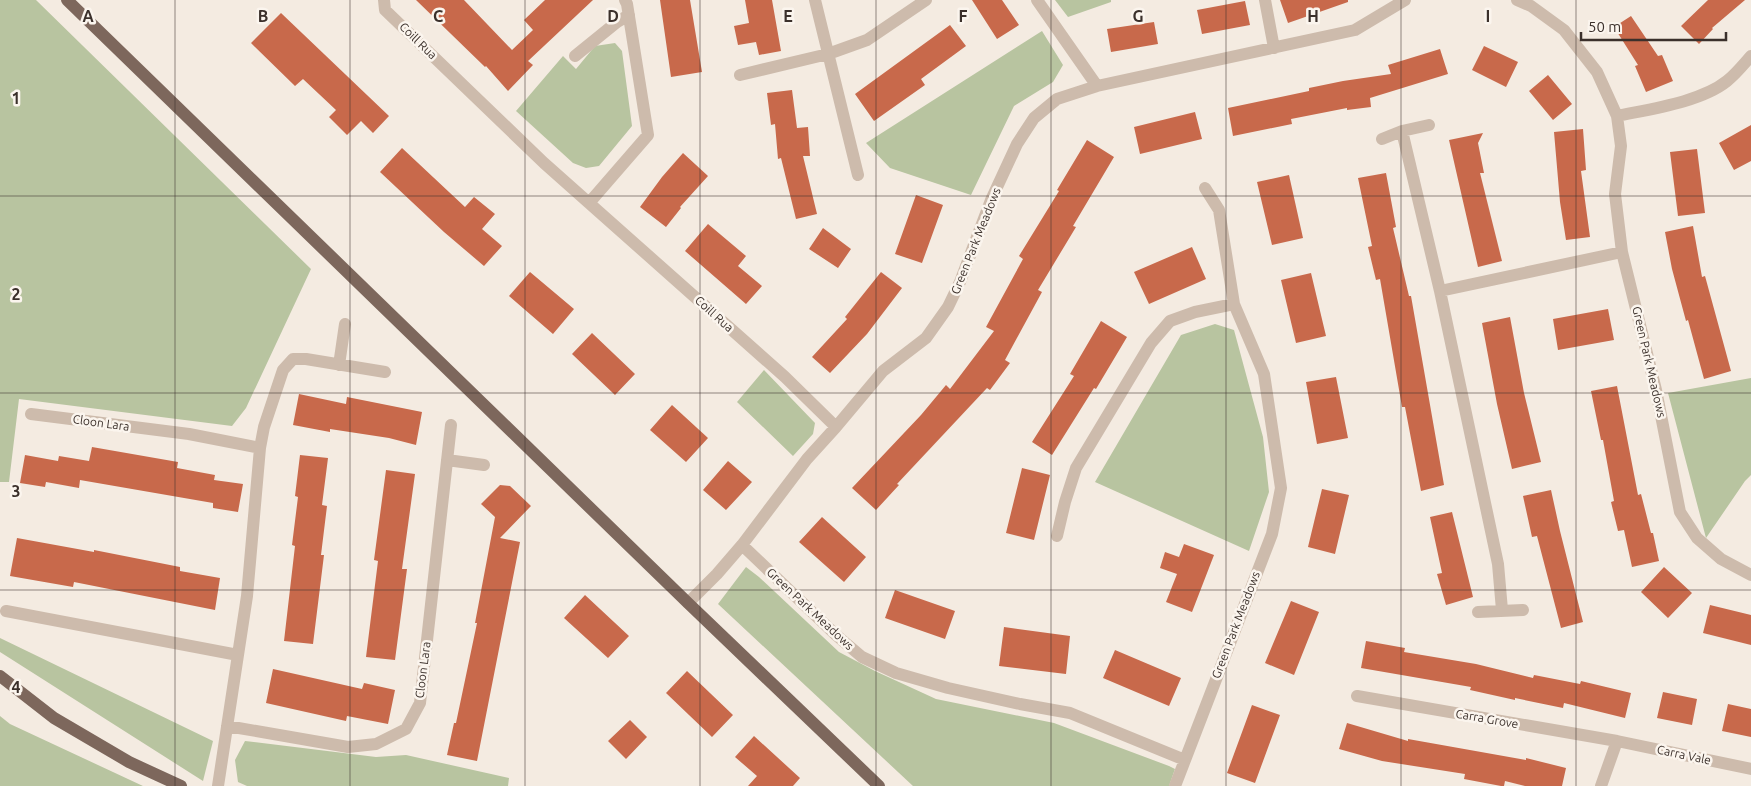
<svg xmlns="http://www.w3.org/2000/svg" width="1751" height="786" font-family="Ubuntu,sans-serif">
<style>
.green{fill:#b8c4a0}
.building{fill:#c8694b}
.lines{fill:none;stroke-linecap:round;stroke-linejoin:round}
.minor{stroke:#cdbbac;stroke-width:12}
.major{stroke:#7d675c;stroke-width:12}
.grid{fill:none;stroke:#3b302b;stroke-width:1;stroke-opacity:0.55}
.labels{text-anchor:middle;stroke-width:5;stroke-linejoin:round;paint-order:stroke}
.street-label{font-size:12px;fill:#3b302b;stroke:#fbf5ee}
.grid-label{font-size:16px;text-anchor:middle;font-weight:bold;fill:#3b302b;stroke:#fbf5ee;stroke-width:5;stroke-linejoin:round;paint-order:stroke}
</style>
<rect width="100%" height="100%" fill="#f4ebe1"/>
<path class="green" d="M0 0H36L311 269 246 408 232 426 19 399 9 482H0Z
M1055 0H1111V2L1068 17Z
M1042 31 1063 65 1053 82 1014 106 971 195 890 168 866 143Z
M615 43 622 51 632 126 599 166 586 168 573 163 516 111 563 56 576 69 595 46Z
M1215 324 1234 330 1263 437 1269 492 1249 551 1095 482 1181 335Z
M764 370 815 423 813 434 793 456 737 402Z
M1751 378V475L1745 481 1706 538 1668 393Z
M746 567 759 577 839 652 875 671 936 699 1054 723 1169 766 1175 769 1169 786H913L718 604Z
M0 638 213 741 203 781 0 652Z
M0 716 10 724 143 786H0Z
M245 741 376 757 406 755 509 778 508 786H247L238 782 235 760Z"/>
<path class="building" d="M416 0H464L512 50 533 30 524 20 545 0H593L528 61 533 65 508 91 486 66 485 67Z
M660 0H690L702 72 671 77Z
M745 0H772L781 51 759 55 756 42 738 45 734 26 749 23Z
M972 0H1002L1019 25 997 39Z
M1280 0H1348V2L1288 23Z
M1708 0H1745L1712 28 1713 29 1699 44 1681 26Z
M1245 1 1250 25 1202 34 1197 10Z
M281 13 389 116 373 133 361 121 347 135 329 117 336 110 303 79 295 86 251 43Z
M1631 16 1658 56 1662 55 1673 81 1646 92 1635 66 1638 65 1614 27Z
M1154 22 1158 44 1111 52 1107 29Z
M950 25 966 46 921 79 925 85 874 121 855 94Z
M1484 46 1518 62 1506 87 1472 70Z
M1440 49 1448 74 1370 98 1371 107 1347 110V108L1291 119 1292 124 1233 136 1228 108 1309 91V88L1343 81 1391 74 1388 65Z
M1548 75 1572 104 1553 120 1529 91Z
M792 90 797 128 808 127 810 156H803L817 214 796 219 781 158 778 159 775 124 771 125 767 93Z
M1195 112 1202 139 1140 154 1134 127Z
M1751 125V161L1734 170 1719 143Z
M1583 129 1586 170 1581 171 1590 237 1566 240 1560 202 1554 132Z
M1483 133 1478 143 1484 173H1480L1502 261 1478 267 1449 140Z
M1087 140 1114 157 1073 226 1076 227 1038 290 1042 292 1005 360 1010 363 990 390 987 388 897 484 899 485 876 510 852 488 921 415 946 385 950 389 994 331 986 327 1023 259 1019 256 1059 191 1057 190Z
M402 148 465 207 474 197 495 214 482 229 502 246 484 266 444 232 380 172Z
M1697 149 1705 213 1678 216 1670 152Z
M683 153 708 176 680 207 681 208 666 227 640 207 662 177Z
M1386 173 1396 227 1393 228 1409 296H1411L1444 485 1421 491 1405 407H1402L1380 279 1376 280 1368 247 1372 246 1358 178Z
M1289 175 1303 238 1272 245 1257 182Z
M916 195 943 205 922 263 895 254Z
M708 224 746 256 738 266 762 286 746 304 685 251Z
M1693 226 1702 277 1705 276 1731 371 1704 379 1688 320 1686 321 1672 269 1665 232Z
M823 228 851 249 838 268 809 249Z
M1192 247 1206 279 1149 304 1134 272Z
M530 272 574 309 553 334 509 296Z
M881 272 902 288 867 334 830 373 812 357 847 319 845 317Z
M1311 273 1326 336 1296 343 1281 280Z
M1608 309 1614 340 1558 350 1553 319Z
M1510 317 1524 393 1541 462 1512 469 1497 404 1482 323Z
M1101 321 1127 337 1096 389 1094 388 1052 455 1032 442 1074 376 1070 374Z
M592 333 635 374 615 395 572 354Z
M1336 377 1348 438 1317 444 1306 382Z
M1617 386 1638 495 1641 494 1651 533H1653L1659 561 1632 567 1624 530 1618 531 1611 502 1614 501 1603 440H1601L1591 391Z
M299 394 346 404 347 397 422 412 416 445 389 438 330 429V432L293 425Z
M672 405 708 438 686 462 650 430Z
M92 447 178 462 177 468 215 475 214 480 243 484 238 512 213 508V503L80 480 79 488 46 482 45 487 20 483 25 455 58 461 59 456 89 461Z
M300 455 328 458 322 505 327 506 321 555H324L313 644 284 641 295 546 292 545 298 497 295 496Z
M728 461 752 482 726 510 703 490Z
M1022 468 1050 475 1034 540 1006 533Z
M386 470 415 474 402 569H407L395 660 366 657 378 561 374 560Z
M500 485 510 486 531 506 500 538 520 542 477 761 447 755 454 723H456L477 623H475L495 517 481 504Z
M1322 489 1349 495 1335 554 1308 547Z
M1551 490 1560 531 1583 622 1561 628 1537 536 1532 537 1523 496Z
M1452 512 1473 597 1446 605 1437 574 1442 573 1430 517Z
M822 517 866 557 844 582 799 542Z
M17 538 94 552V550L180 567V571L220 578 215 610 74 582 73 587 10 576Z
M1184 544 1214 555 1192 612 1166 602 1177 574 1160 568 1165 552 1179 557Z
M1664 567 1692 593 1668 618 1641 592Z
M895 590 955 611 945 639 885 618Z
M585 595 629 636 608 658 564 618Z
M1291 601 1319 612 1294 675 1265 663Z
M1710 605 1751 615V645L1703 633Z
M1004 627 1070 636 1066 674 999 666Z
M1366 641 1405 648 1404 652 1476 664 1533 678 1534 675 1580 684 1581 681 1631 693 1625 718 1564 703 1563 708 1515 698V700L1470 690 1471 687 1361 668Z
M1115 650 1181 678 1169 706 1103 678Z
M273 669 362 689 364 683 395 690 388 724 347 716 346 721 266 703Z
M687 671 733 715 712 737 666 693Z
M1663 692 1697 699 1692 725 1657 718Z
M1728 704 1751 709V737L1722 731Z
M1252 705 1280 715 1255 783 1227 773Z
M630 720 647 737 626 759 608 741Z
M1347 723 1408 741V739L1526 760V758L1566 768 1562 786H1525L1505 781 1504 786H1501L1464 779 1465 774 1382 761 1339 749Z
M754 736 800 778 793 786H748L757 776 735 757Z"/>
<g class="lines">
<path class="minor" d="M384 0 385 10 544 163 589 203
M625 0 627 4 648 135 589 203 785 377 836 427
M815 0 858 175
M1037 0 1097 86
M1265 0 1274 48
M1517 0 1531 6 1564 30 1597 72 1617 116 1621 146 1615 194 1622 252 1656 390 1680 512 1697 538 1721 559 1751 575
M575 56 617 22 629 15
M740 75 828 54 867 40 926 0
M1617 116C1650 109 1701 102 1727 81 1736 74 1743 65 1751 56
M1402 131 1440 291 1498 564 1502 610
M1382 139 1402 131 1429 125
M1205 188 1219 210 1234 304
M1440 291 1622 252
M339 365 345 324
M31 414 189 434 260 448
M447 460 484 465
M742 545 836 635 862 657 896 673 948 688 1020 704 1070 713 1185 760 1272 534 1281 488 1264 374 1234 304 1195 312 1170 321 1151 343 1076 468 1065 502 1057 536
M688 603 717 574 742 545 807 459 836 427 883 371 926 338 948 307 960 282 991 200 1017 144 1034 118 1057 99 1097 86 1355 30 1405 0
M6 611 238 655
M1478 612 1523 610
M1357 696 1617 741 1751 769
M227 726 348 747 376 744 406 729 420 703 451 425
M218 786 247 596 260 448 264 427 283 370 293 359H306L385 372
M1175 786 1185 760
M1601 786 1617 741"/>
<path class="major" d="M67 0 688 603 879 786
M0 676 54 718 129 762 181 786"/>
</g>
<path class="grid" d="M175 0V786M350 0V786M525 0V786M700 0V786M876 0V786M1051 0V786M1226 0V786M1401 0V786M1576 0V786M0 196H1751M0 393H1751M0 590H1751"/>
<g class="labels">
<g class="street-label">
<text transform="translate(418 41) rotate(44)" y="4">Coill Rua</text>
<text transform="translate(976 241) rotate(-68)" y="4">Green Park Meadows</text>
<text transform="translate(714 314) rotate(42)" y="4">Coill Rua</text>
<text transform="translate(1649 362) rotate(77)" y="4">Green Park Meadows</text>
<text transform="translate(101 423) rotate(8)" y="4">Cloon Lara</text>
<text transform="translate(810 609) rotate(43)" y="4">Green Park Meadows</text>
<text transform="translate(1236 625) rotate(-69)" y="4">Green Park Meadows</text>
<text transform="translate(423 670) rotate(-83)" y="4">Cloon Lara</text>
<text transform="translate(1487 719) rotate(10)" y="4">Carra Grove</text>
<text transform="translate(1684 755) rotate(12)" y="4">Carra Vale</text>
</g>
</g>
<g class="grid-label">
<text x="88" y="22">A</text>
<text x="263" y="22">B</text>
<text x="438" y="22">C</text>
<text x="613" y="22">D</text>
<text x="788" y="22">E</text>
<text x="963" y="22">F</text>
<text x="1138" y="22">G</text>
<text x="1313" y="22">H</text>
<text x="1488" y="22">I</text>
<text x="16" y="104">1</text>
<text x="16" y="300">2</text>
<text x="16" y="497">3</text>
<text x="16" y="693">4</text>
</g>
<path d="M1581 32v8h145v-8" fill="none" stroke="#3b302b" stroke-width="2.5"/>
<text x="1588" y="32" font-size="15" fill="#3b302b" stroke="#fbf5ee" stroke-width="4" paint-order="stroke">50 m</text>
</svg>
